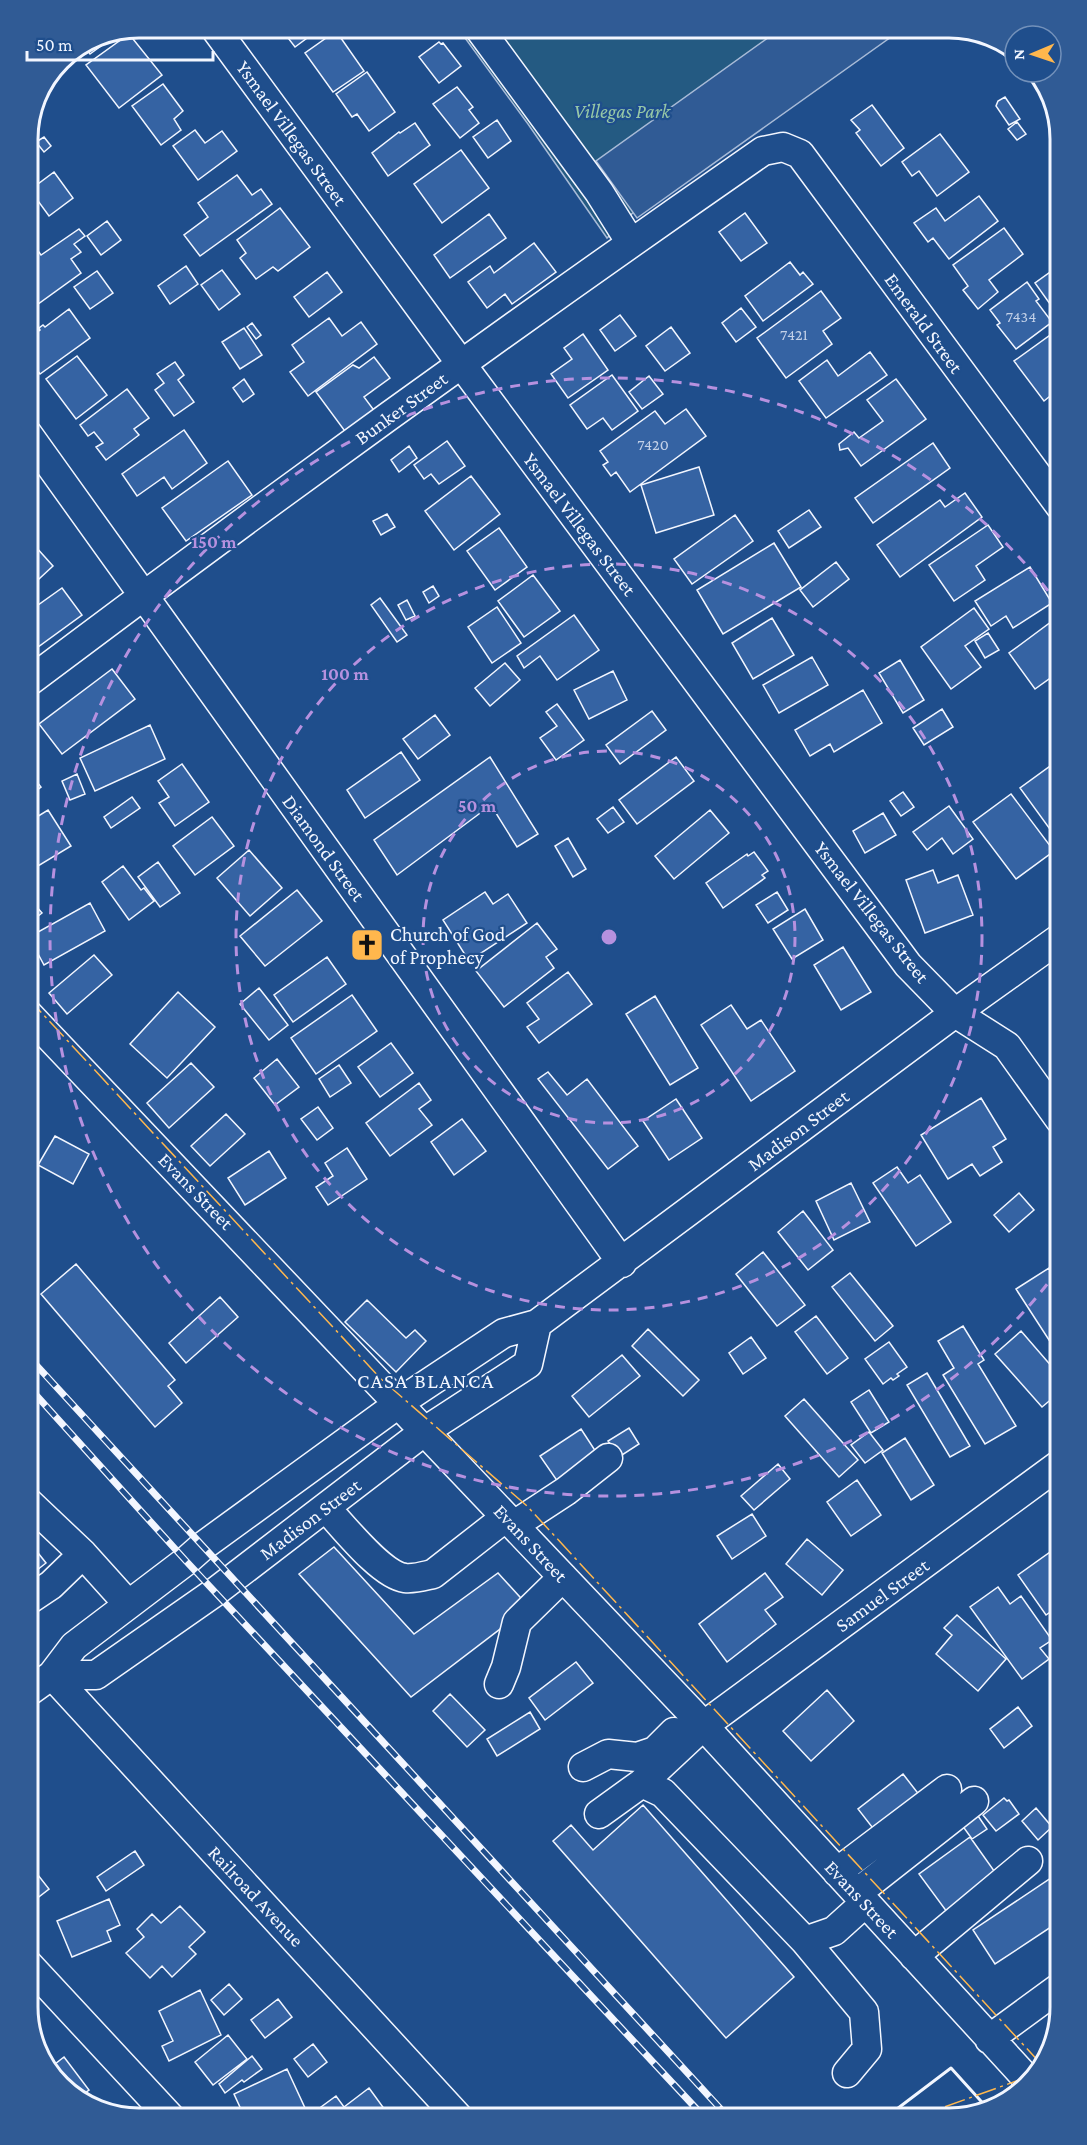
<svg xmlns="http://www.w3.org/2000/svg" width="1087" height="2145" font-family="'Crimson Pro',serif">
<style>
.green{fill:#245a82;stroke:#a8bbd7;stroke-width:1.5}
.parking{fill:#305b95;stroke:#a8bbd7;stroke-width:1.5}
.building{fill:#3563a3;stroke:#f2f6ff;stroke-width:1.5}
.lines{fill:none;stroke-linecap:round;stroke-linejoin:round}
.minor-casing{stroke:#f2f6ff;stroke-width:31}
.minor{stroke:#1f4e8c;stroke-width:28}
.rail-casing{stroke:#f2f6ff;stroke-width:7}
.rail{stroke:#1f4e8c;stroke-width:4.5;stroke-dasharray:14;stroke-linecap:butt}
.wall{stroke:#f2f6ff;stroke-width:3}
.power{stroke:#ffb74d;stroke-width:1.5;stroke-dasharray:21 4.5 3 4.5;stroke-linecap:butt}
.ring{fill:none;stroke:#b691df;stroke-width:3;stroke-dasharray:10 8}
.labels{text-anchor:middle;stroke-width:4.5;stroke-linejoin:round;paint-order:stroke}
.number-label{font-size:16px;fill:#c3d1e8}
.park-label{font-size:20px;font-style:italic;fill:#97c8a6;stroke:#1f4e8c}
.street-label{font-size:20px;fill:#f2f6ff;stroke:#1f4e8c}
.poi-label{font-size:20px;fill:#f2f6ff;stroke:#1f4e8c;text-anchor:start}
.neighbourhood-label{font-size:21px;letter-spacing:1.5px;fill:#f2f6ff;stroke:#1f4e8c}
.rim{fill:none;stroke:#f2f6ff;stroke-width:3}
.centre{fill:#b691df;stroke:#1f4e8c;stroke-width:3}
.ring-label{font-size:18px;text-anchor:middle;font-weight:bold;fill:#b691df;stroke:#1f4e8c;stroke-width:4.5;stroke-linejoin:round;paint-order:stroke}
</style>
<rect width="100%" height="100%" fill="#1f4e8c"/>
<path class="green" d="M457 27H892L647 199 607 238 528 124Z"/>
<path class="parking" d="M783 27H905L637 218 596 161Z"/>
<path class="building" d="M290 27H322L295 47 285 34 292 29Z
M123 30 90 54 83 44 96 35Z
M336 31 364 71 333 92 305 53Z
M129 34 162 75 119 108 86 65Z
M439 42 441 44 443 43 461 66 439 83 419 57Z
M367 72 395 112 369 131 357 114 352 117 336 94Z
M163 84 183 111 174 119 181 130 161 145 132 106Z
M457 87 473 107 469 110 479 123 460 138 433 104Z
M1005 97 1020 119 1009 125 996 106 998 101Z
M872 105 904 148 881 166 856 133 860 130 851 120Z
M497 120 511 141 488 158 473 137Z
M1017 122 1026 134 1017 140 1008 129Z
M415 123 430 145 388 176 372 153 399 132 400 133Z
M195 130 205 143 222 131 237 151 198 180 173 146Z
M940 134 969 172 937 196 919 171 912 176 902 162Z
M44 137 51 146 44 152 36 142Z
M461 150 489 188 442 223 414 184Z
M54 172 73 198 49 216 30 190Z
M237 175 252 195 261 189 272 204 200 256 184 235 208 217 198 203Z
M979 196 998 221 949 259 933 238 928 242 914 223 936 208 945 221Z
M280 208 310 247 278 271 273 267 256 279 240 258 246 253 237 240Z
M745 213 767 243 741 261 719 232Z
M489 214 506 238 450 278 434 255Z
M107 221 121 240 101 255 87 236Z
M1004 228 1023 254 989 280 998 292 978 309 963 290 968 286 953 265Z
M79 229 85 236 74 244 81 252 71 259 81 273 27 312V254L36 248 41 255Z
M534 243 556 272 512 304 505 294 487 308 468 282 490 266 494 273Z
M790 262 800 275 803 272 813 284 763 321 745 296Z
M1060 265V297L1050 304 1035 283Z
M186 266 198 284 170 304 158 286Z
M222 270 240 294 219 310 201 285Z
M97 271 113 293 90 309 74 287Z
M327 272 342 292 309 317 294 297Z
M1027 282 1039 299 1036 301 1052 322 1016 349 997 325 1000 323 990 310Z
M821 291 841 318 823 331 832 344 786 378 757 338Z
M741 308 756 327 736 342 722 323Z
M69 309 90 338 40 374 27 356V340L40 330 39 328 43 325 45 327Z
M620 315 636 336 615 351 600 330Z
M329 318 342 336 361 322 377 344 308 396 290 372 304 362 292 345Z
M252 323 261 335 256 339 247 327Z
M671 327 690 353 665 371 646 346Z
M244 328 262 355 240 369 222 342Z
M1060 328V368L1056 371 1060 376V388L1044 401 1014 361Z
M583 334 608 370 568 398 551 374 572 359 564 348Z
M870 352 887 375 826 418 799 381 827 360 838 376Z
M77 356 107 395 76 419 46 379Z
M374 357 390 378 364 397 376 413 347 434 316 392 353 365 359 368Z
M175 362 184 375 178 380 194 402 174 416 155 390 164 383 157 374Z
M612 375 638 411 612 430 603 418 587 429 570 405Z
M649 376 663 394 642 409 629 392Z
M244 379 254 394 243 402 233 388Z
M896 379 926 419 861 466 848 448 840 450 839 444 854 432 859 438 883 421 867 400Z
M127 389 149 418 134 429 139 435 106 460 96 447 103 443 94 432 88 436 80 425Z
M686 409 706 436 630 492 616 472 611 476 603 465 608 462 600 451 655 411 665 424Z
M184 430 207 463 172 489 164 477 137 496 122 474Z
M447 441 465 466 439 484 431 474 424 479 414 465Z
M933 443 950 468 873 523 855 498Z
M409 446 417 458 399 472 391 460Z
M228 461 252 495 186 541 162 508Z
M699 467 714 515 656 533 641 485Z
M471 476 500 514 454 550 425 511Z
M965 493 982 517 900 577 877 545 940 500 945 507Z
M809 510 821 527 789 548 778 531Z
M387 514 395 527 381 535 373 521Z
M735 515 753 541 692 584 674 559Z
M988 525 1003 547 976 566 985 580 954 601 929 565Z
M499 528 527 567 495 590 467 551Z
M774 543 801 587 723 634 697 590Z
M35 546 53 566 27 590V553Z
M836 562 849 579 813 607 800 590Z
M1030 567 1052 603 1013 628 1006 616 991 626 975 601Z
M533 575 560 611 524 637 498 601Z
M433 586 439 596 429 603 423 592Z
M62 588 82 615 27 655V613Z
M380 598 407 635 397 642 371 605Z
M407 600 415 616 406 620 398 605Z
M497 607 521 643 492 663 468 627Z
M974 608 989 629 965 646 981 667 951 689 921 647Z
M574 615 599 650 557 680 540 656 524 668 517 656Z
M1059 616 1060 671 1035 689 1009 653Z
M772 618 794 655 753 679 732 643Z
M988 633 999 650 985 658 975 641Z
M812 657 828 685 779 713 763 685Z
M900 660 924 700 903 713 879 673Z
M505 663 520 680 490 706 475 688Z
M112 669 135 699 62 754 39 724Z
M613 671 627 700 589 719 574 690Z
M1060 689V702L1054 694Z
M863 690 882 723 834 752 830 744 810 756 795 730Z
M557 704 584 740 556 760 540 738 557 726 546 712Z
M942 709 953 727 924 745 913 728Z
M652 711 666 730 620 764 606 745Z
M435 715 450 735 418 759 403 739Z
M150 725 165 759 95 791 80 758Z
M401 752 420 780 365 818 347 790Z
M490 757 538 834 517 847 491 805 397 875 374 840Z
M676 757 694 781 637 824 619 800Z
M1057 761 1060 765V843L1020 788Z
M182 764 209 802 175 826 159 803 169 797 158 781Z
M27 769 41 787 27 798Z
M77 774 85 794 70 800 62 781Z
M903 792 914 807 901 816 890 801Z
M1011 794 1054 851 1016 879 973 822Z
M132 797 140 808 111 828 104 817Z
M949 806 973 839 953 854 942 838 927 850 913 832Z
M613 807 624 822 608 833 597 819Z
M48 810 71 846 38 866 27 848V823Z
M710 810 729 833 674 879 655 856Z
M883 813 896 835 865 853 853 831Z
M212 817 234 846 195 875 173 846Z
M568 838 586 869 573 877 555 846Z
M249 850 282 888 250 916 217 878Z
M754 852 768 871 762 875 765 878 723 908 706 883 747 854 748 856Z
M158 862 180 893 160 907 138 877Z
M123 866 141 890 144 888 154 901 129 920 102 882Z
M933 870 938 883 958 875 973 915 925 933 906 880Z
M297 890 322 921 265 966 240 936Z
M485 892 493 904 508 894 527 923 469 961 443 920Z
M777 892 788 910 768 923 756 905Z
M27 896 42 913 27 925Z
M90 903 105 931 44 965 29 937Z
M805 909 823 940 792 959 773 929Z
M537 923 557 949 546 957 554 968 504 1007 476 971Z
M843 947 871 992 841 1010 814 965Z
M94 955 112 975 67 1014 49 993Z
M327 957 346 984 293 1022 274 995Z
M568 972 592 1004 539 1043 527 1027 539 1019 527 1003Z
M259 988 288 1025 269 1040 240 1004Z
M178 992 215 1027 167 1078 130 1044Z
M352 995 377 1031 316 1074 291 1038Z
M655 996 698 1068 670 1085 626 1014Z
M731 1005 747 1029 761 1020 795 1071 751 1101 701 1025Z
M391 1043 413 1073 380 1097 358 1067Z
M277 1059 299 1087 275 1105 254 1078Z
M191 1063 214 1087 169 1128 147 1103Z
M339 1065 351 1083 330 1097 319 1079Z
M548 1072 567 1095 587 1079 638 1146 608 1169 538 1079Z
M419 1083 431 1100 419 1109 432 1125 390 1156 366 1123Z
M981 1098 1006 1139 993 1147 1002 1162 980 1176 972 1164 948 1179 921 1135Z
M676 1099 702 1138 669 1160 643 1121Z
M318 1107 333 1128 317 1140 301 1119Z
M226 1114 245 1134 210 1166 191 1146Z
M462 1119 486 1151 454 1175 431 1142Z
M55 1136 89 1154 73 1184 38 1165Z
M347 1148 367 1179 328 1205 316 1187 333 1176 325 1163Z
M269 1151 286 1178 245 1205 228 1178Z
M897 1167 908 1183 920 1175 951 1222 916 1246 873 1183Z
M851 1183 870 1222 834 1240 816 1201Z
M1019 1193 1034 1210 1009 1232 994 1215Z
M803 1211 833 1250 808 1270 778 1232Z
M1060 1246V1265L1051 1252Z
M763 1252 805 1305 777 1326 736 1274Z
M76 1264 175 1380 168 1386 182 1403 155 1427 41 1294Z
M1049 1268 1060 1284V1357L1016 1289Z
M850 1273 893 1326 875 1341 832 1287Z
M220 1297 238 1317 186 1363 169 1343Z
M367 1300 406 1338 415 1330 426 1341 396 1372 345 1322Z
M816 1316 848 1358 827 1374 795 1332Z
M963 1326 984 1360 978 1364 1016 1426 985 1444 943 1375 954 1368 938 1341Z
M648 1329 699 1380 683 1396 632 1346Z
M1021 1331 1060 1376V1392L1042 1407 995 1354Z
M751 1337 766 1358 743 1374 729 1353Z
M889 1342 907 1367 897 1374 899 1376 893 1380 891 1378 883 1384 865 1359Z
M622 1355 640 1376 589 1417 572 1396Z
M927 1373 970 1446 950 1457 907 1385Z
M869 1390 889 1422 871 1433 851 1402Z
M804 1399 858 1460 839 1477 785 1416Z
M629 1428 639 1444 619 1457 608 1441Z
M581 1429 598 1455 558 1482 540 1456Z
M869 1432 883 1450 865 1463 851 1445Z
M905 1438 934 1485 911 1500 882 1453Z
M778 1464 790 1479 754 1510 741 1496Z
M857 1480 881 1515 851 1536 827 1502Z
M752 1514 766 1536 732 1559 717 1536Z
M27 1539 46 1563 27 1578Z
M807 1539 843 1570 822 1595 786 1564Z
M1060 1545V1605L1046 1615 1018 1575Z
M334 1547 414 1634 498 1573 529 1607 411 1697 299 1574Z
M765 1573 783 1597 765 1610 776 1624 727 1662 699 1624Z
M998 1587 1010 1604 1021 1596 1052 1640 1040 1648 1049 1659 1022 1679 970 1607Z
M957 1615 1006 1659 978 1691 936 1654 952 1635 944 1628Z
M576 1662 593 1683 545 1720 529 1698Z
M827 1690 854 1721 811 1761 783 1731Z
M450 1694 485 1730 467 1747 433 1711Z
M1018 1707 1032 1726 1004 1748 990 1729Z
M530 1712 540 1729 497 1756 487 1739Z
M903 1774 924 1801 879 1836 858 1809Z
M1004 1798 1007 1801 1009 1800 1019 1814 996 1831 983 1815Z
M643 1805 794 1977 726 2038 553 1841 571 1825 593 1850Z
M1036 1808 1052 1827 1038 1840 1022 1821Z
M974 1810 987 1829 972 1839 959 1821Z
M970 1837 997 1875 947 1912 919 1874Z
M135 1851 144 1865 106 1891 97 1877Z
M27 1861 49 1889 31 1903 27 1897Z
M1060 1872V1921L995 1964 973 1930Z
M109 1899 120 1925 107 1931 111 1941 72 1957 57 1921Z
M180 1906 205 1932 189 1947 196 1954 172 1977 162 1966 150 1978 126 1953 144 1937 137 1929 152 1914 161 1923Z
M229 1984 242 1999 224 2015 211 2000Z
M200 1990 221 2035 169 2061 162 2046 173 2041 159 2011Z
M278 1999 292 2017 265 2038 251 2020Z
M228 2035 247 2059 213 2085 195 2062Z
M313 2044 327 2062 308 2077 294 2059Z
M252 2056 262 2069 244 2082 242 2080 225 2093 219 2084Z
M64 2057 89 2090 78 2098 71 2095 50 2068Z
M287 2069 305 2108 284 2118H245L234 2094Z
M369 2088 388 2114 383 2118H306L336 2096 344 2107Z"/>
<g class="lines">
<g class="minor-casing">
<path id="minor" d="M214 27 462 365 908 965 955 1013 1007 1046 1060 1120
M478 27 599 192 631 243
M27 433 622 1263
M27 683C269 501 514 324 763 151L783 147 800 154 1060 506
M27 1013 692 1713 1028 2080
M27 1501 83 1554 128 1604
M326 1508C343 1526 381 1575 405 1578 415 1579 424 1576 433 1574L506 1517
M514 1525 566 1491 608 1458
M27 1601 51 1585 83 1554
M52 1675H96L215 1592 425 1431 528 1364 537 1324
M52 1675 459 2118
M499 1684 506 1667 517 1622 563 1577
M27 1693 52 1675 74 1646 186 1561 203 1546 412 1394 504 1333 537 1324 955 1013 1060 938
M583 1767 608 1754 637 1757 655 1751 674 1732
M642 1783 703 1726 1060 1464
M599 1814 642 1783 663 1793 805 1941 834 1931 865 1903
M837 1872 947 1789
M857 1893 974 1801
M805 1941 864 2012 867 2049 847 2073
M914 1956 1028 1861
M27 1963 171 2118
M989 2039 1060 1987"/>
</g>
<use href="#minor" class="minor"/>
<g class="rail-casing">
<path id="rail" d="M27 1355 729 2118
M27 1385 186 1561 705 2118"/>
</g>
<use href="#rail" class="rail"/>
<path class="wall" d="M885 2118 951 2068 989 2110"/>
<path class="power" d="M27 997 381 1379 527 1506 1042 2065
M914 2118 1033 2075"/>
</g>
<g class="ring">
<circle cx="609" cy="937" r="186"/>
<circle cx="609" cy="937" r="373"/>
<path d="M1058 1270A559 559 0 1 1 1058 604"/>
</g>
<defs>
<g id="church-square" transform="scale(1.725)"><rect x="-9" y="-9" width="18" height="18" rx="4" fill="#ffb74d" stroke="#1f4e8c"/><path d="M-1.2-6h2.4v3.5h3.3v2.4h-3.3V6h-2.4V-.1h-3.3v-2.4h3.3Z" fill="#111"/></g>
</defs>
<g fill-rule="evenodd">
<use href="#church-square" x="367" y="945"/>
</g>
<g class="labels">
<g class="number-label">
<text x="1021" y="322">7434</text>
<text x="794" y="340">7421</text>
<text x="653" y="450">7420</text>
</g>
<g class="park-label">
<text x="622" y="118">Villegas Park</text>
</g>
<g class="street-label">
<text transform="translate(292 133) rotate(54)" y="7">Ysmael Villegas Street</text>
<text transform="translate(924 323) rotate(54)" y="7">Emerald Street</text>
<text transform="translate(401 408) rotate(-36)" y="7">Bunker Street</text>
<text transform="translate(580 524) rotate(53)" y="7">Ysmael Villegas Street</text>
<text transform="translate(324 848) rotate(54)" y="7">Diamond Street</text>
<text transform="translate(872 912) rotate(52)" y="7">Ysmael Villegas Street</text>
<text transform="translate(798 1130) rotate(-37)" y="7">Madison Street</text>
<text transform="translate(196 1191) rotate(46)" y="7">Evans Street</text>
<text transform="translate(310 1519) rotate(-37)" y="7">Madison Street</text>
<text transform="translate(531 1543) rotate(47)" y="7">Evans Street</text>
<text transform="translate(882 1595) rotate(-36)" y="7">Samuel Street</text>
<text transform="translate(256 1896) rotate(47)" y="7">Railroad Avenue</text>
<text transform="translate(862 1899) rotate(47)" y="7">Evans Street</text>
</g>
<g class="poi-label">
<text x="390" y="941">Church of God<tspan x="390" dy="23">of Prophecy</tspan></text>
</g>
<g class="neighbourhood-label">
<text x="426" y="1388">CASA BLANCA</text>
</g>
</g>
<path d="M0 0H1087V2145H0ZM139 38H949A101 101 0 0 1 1050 139V2007A101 101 0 0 1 949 2108H139A101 101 0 0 1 38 2007V139A101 101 0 0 1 139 38Z" fill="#305b95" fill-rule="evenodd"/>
<path class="rim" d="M139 38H949A101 101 0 0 1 1050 139V2007A101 101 0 0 1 949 2108H139A101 101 0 0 1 38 2007V139A101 101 0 0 1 139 38Z"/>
<circle cx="609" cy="937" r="9" class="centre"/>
<g class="ring-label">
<text x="214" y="548">150 m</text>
<text x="345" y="680">100 m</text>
<text x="477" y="812">50 m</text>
</g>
<g transform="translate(1033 54) rotate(268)"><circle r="28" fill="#1f4e8c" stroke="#7391ba" stroke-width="1.5"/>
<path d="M0-4.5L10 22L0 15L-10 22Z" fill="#ffb74d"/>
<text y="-9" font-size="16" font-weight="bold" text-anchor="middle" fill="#f2f6ff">N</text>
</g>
<path d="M27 51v9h186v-9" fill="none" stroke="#f2f6ff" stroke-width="3"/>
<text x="36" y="51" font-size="18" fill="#f2f6ff" stroke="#1f4e8c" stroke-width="4.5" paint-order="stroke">50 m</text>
</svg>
